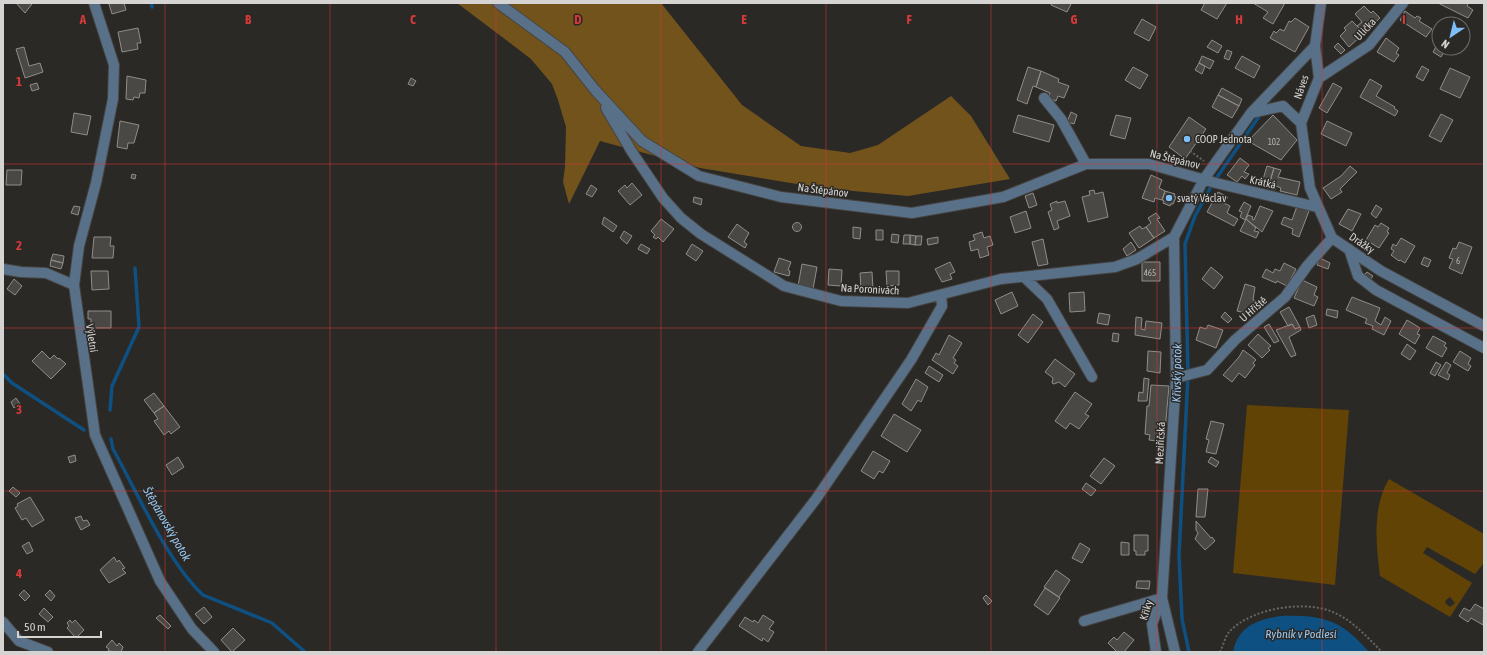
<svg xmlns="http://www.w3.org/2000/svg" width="1487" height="655" font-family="'Asap Condensed',sans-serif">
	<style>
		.green { fill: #624306; fill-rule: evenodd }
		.forest { fill: #72531c }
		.water { fill: #0e5081 }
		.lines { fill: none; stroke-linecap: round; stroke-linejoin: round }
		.stream { stroke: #0e5081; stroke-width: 3.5 }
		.building { fill: #4a4844; stroke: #908d89 }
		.minor-casing { stroke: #464442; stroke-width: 12 }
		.path { stroke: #686663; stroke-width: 2; stroke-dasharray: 2 2; stroke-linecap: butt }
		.minor { stroke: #597188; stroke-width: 10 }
		.grid { fill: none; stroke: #d63939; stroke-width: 1; stroke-opacity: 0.55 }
		.poi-dot { fill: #7dbef9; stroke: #2b2926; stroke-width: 1.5 }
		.labels { text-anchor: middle; stroke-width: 3; stroke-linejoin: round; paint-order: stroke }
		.number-label { font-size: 9px; fill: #b3b1ae }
		.street-label { font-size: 11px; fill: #d6d4d2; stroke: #2b2926 }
		.poi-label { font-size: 11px; fill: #d6d4d2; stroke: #2b2926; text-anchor: start }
		.water-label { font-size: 12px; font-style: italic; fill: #99c8f3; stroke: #2b2926 }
		.grid-label { font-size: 13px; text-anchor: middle; font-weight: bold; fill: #d63939; stroke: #2b2926; stroke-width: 3; stroke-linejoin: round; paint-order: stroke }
	</style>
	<rect width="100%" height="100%" fill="#2b2926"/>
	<!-- green -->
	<path class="green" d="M1247,405L1349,410L1335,585L1233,573Z
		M1389,479L1484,534V563L1475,574L1427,547L1423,553L1472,583L1450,617L1380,576C1376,544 1372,507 1389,479ZM1450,597L1455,603L1450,607L1445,603L1446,600Z"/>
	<!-- forest -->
	<path class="forest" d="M457,3H661L742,105L801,146L850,153L878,145L951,96L971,116L1010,179L908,196L821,188L700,168L600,141L569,204L563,182L565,167L566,127L558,100L552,84L531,59Z"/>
	<!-- water -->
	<path class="water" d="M1280,616C1323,615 1340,619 1369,652H1233C1238,626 1257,620 1280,616Z"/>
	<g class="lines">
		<!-- stream -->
		<path class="stream" d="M151,3L152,7
			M3,374L12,383L84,430
			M110,410L112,386L139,327L135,268
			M111,439L113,449C138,494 167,561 203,595L272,623L305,652
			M1189,652L1182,619L1179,555L1188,375L1185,244L1195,216L1213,183L1260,115"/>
	</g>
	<!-- building -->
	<path class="building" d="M16,3H31L32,4L25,13Z
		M107,3H124L126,10L112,14L109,4Z
		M1052,3H1070L1071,4L1067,12L1051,5Z
		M1205,3H1227L1217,19L1201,10Z
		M1253,3H1285L1273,24L1263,18L1268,12Z
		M1438,3H1467L1468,4L1467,6L1473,10L1468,18Z
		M1364,6L1371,13L1373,11L1380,18L1364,33L1357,26L1362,22L1355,14Z
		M1405,11L1415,18L1417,16L1421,18L1419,21L1432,29L1426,37L1400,20Z
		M1295,18L1309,27L1295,52L1270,38L1274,31L1276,33L1280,29L1284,31L1289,21L1291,22Z
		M1142,19L1156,27L1149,41L1134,33Z
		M1352,21L1364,33L1349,47L1340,36L1346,30L1344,28Z
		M138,28L141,43H137L138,49L122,52L118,32Z
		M1386,38L1399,48L1396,53L1399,55L1394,62L1377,52Z
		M1212,40L1222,46L1218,53L1207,47Z
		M1338,43L1345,50L1341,54L1334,47Z
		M1437,45L1439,48L1445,50L1441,57L1433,52Z
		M24,47L29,66L40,63L43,72L25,78L16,49Z
		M1227,50L1232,52L1229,60L1224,58Z
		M1202,56L1214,61L1210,69L1199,63Z
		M1242,56L1260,66L1254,78L1235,68Z
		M1199,63L1205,66L1202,74L1195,70Z
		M1422,66L1429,70L1423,81L1416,77Z
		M1028,67L1041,71L1036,87L1033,86L1027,104L1017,100Z
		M1133,67L1148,75L1140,89L1125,80Z
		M1450,68L1470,77L1460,98L1440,89Z
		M1041,71L1059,79L1058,82L1069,86L1064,98L1058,96L1056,101L1048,98L1050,93L1036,87Z
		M127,76L146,80L145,93H140L139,98L134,97L133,100L126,99Z
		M411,78L416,81L413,86L408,84Z
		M1370,79L1382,86L1376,96L1395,107L1394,108L1398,111L1395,116L1360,97Z
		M37,83L39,89L32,91L30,85Z
		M1333,83L1342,88L1327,113L1319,108Z
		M1222,88L1242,99L1239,106L1218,95Z
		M1218,95L1239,106L1232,118L1212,107Z
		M1071,112L1077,115L1074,124L1067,122Z
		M74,113L91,116L87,135L71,132Z
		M1441,114L1453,120L1441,142L1429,136Z
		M1018,115L1054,125L1049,142L1013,132Z
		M1116,115L1131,118L1125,139L1110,135Z
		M1273,115L1297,140L1281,160L1248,141Z
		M1189,117L1206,129L1185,159L1169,147Z
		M120,121L139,125L134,143H128L127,149L117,147Z
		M1327,121L1352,133L1346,146L1321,134Z
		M1240,158L1249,165L1244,172L1249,174L1245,179L1242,176L1237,182L1227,175Z
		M1267,166L1274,168L1268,188L1261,186Z
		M1350,166L1357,172L1340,189L1342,192L1331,199L1323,188L1341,176Z
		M1274,168L1281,170L1278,177L1300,182L1297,195L1280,191L1281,188L1276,186L1275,190L1268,188Z
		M7,170H22L21,185H6Z
		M132,174L136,175L135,179L131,178Z
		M1151,175L1162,180L1159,188L1165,191L1162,200L1155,198L1154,202L1142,198Z
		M632,183L642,195L630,205L618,191L625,185L627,188Z
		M591,185L597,189L592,197L586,194Z
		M1094,190L1095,194L1103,192L1108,217L1088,222L1082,197L1090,195L1089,191Z
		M1165,191L1175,194L1174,196L1176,197L1173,204H1171L1170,206L1163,203L1164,201L1162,200Z
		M1218,192L1228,197L1224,203L1230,206L1227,213L1238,219L1234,226L1207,212Z
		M1033,193L1037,205L1029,208L1025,196Z
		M694,197L702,199L701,205L693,202Z
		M1057,201V203L1065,201L1070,216L1057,221L1059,228L1054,230L1048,212L1052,210L1050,204Z
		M1244,202L1251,206L1245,220L1240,217L1242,212L1239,211Z
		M1376,205L1382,209L1376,218L1371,214Z
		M74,206L80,207L78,215L71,213Z
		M1260,206L1273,211L1262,232L1246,219L1248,215L1253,217L1252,219L1254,220Z
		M1297,206L1309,211L1299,237L1292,234L1293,229L1281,224L1284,217L1292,220Z
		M1348,209L1361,214L1352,231L1339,224Z
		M1026,211L1031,228L1015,233L1010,217Z
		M1156,213L1160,218L1157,219L1165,231L1154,238L1146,227L1151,223L1148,218Z
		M604,217L617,226L613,232L602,224Z
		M661,219L674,229L663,242L658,237L656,239L653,237L655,235L651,231Z
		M1246,219L1256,228L1254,231L1259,232L1256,238L1240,231Z
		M792.5 227a4.5 4.5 0 1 1 9 0a4.5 4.5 0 1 1-9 0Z
		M1381,223L1389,228L1387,232L1389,233L1379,248L1366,240L1375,225L1378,227Z
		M737,224L749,233L744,242L747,244L745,248L728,237Z
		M1140,226L1142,229L1146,227L1154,238L1139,248L1129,233Z
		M853,227L861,228L860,239L853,238Z
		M876,230H883V240H876Z
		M624,231L632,236L627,244L620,238Z
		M982,232L984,238L990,236L993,245L987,247L989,255L980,258L978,249L971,251L969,242L975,240L973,235Z
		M892,234L899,235L898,243L891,242Z
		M904,235H910V244H903Z
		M910,235L916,236L915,245L910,244Z
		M916,236H922L921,245H915Z
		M94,237H111L110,246H114L113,258H92Z
		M938,237V243L928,245L927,239Z
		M1401,238L1415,246L1405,263L1400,260L1399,261L1391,255L1394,251L1391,249L1393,244L1396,246Z
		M1043,239L1048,264L1038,266L1032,242Z
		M1131,242L1136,250L1127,256L1123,249Z
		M1459,242L1472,247L1462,274L1449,268L1453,259L1449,258L1453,248L1456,249Z
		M641,244L650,249L647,254L638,249Z
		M692,244L703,251L696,261L686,254Z
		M53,254L64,256L63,263L51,260Z
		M1424,257L1431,260L1428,267L1421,264Z
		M779,258L791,262L788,270L790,271L789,276L774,272Z
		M1320,258L1330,263L1328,269L1317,265Z
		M51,260L63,263L61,269L50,266Z
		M950,262L955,272L950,274L952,279L942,282L935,269Z
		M1142,262H1160V281H1142Z
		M1284,263L1296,269L1287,286L1277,281L1276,283L1262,277L1266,269L1273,273L1275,269L1280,271Z
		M802,264L817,267L813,289L798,286Z
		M1211,267L1223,277L1214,289L1202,279Z
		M829,269L842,270L841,286L828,285Z
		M91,271H108L109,289L92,290Z
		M886,271H899V285L887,286Z
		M872,272L873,289L861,290L860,273Z
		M1367,272L1373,276L1369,281L1363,276Z
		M14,279L22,286L15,295L7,289Z
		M1302,280L1317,287L1314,295L1318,297L1314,306L1294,298Z
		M1245,284L1255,287L1253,300L1257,301L1255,310L1251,309L1250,314L1237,311Z
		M1012,292L1018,306L1001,314L995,300Z
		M1084,292L1085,311L1070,312L1069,293Z
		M1352,297L1380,308L1375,321L1381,325L1385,317L1391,321L1384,335L1372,329L1373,326L1365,323L1367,319L1346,310Z
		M1289,307L1300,327L1295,329L1292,324L1288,326L1280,312Z
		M1327,309L1338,311L1337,318L1326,315Z
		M88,311H111V328H91V319H88Z
		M1225,312L1232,319L1228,323L1221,317Z
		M1099,313L1110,315L1108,325L1097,323Z
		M1033,314L1043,322L1028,343L1018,335Z
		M1314,315L1317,325L1309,328L1306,318Z
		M1136,317L1142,318L1141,329L1145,330L1146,321L1162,323L1160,339L1135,335Z
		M1407,320L1420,328L1417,334L1420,335L1415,344L1399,334Z
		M1269,324L1279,341L1274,343L1264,327Z
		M1292,324L1295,329L1300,327L1301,330L1289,337L1296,355L1291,357L1276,330Z
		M1208,325L1223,330L1216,348L1196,340L1200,327L1206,329Z
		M1113,333L1119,334L1118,342L1112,341Z
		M1258,334L1271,346L1268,348L1270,350L1262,358L1248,345Z
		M949,335L962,343L953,358L956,360L954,363L958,366L953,374L932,360L936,353L939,355Z
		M1433,336L1446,343L1444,346L1447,348L1442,357L1426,348Z
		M1407,344L1416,351L1410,360L1401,354Z
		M1243,350L1254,358L1256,360L1253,363L1255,365L1245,378L1239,373L1232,382L1223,375L1239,357Z
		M42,351L50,359L54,355L58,359L59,358L66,364L51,379L32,361Z
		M1148,351L1161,352L1160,373L1147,371Z
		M1460,351L1471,358L1468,364L1471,366L1468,371L1453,362Z
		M1055,359L1075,374L1065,387L1059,382L1054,384L1052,383L1053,378L1045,372Z
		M1436,362L1441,365L1435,376L1430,373Z
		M1446,362L1451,365L1447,373L1450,375L1448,380L1438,375Z
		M929,366L943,375L939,382L925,373Z
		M1144,378L1149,379L1147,401H1138L1139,392L1143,393Z
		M916,379L928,387L921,402L918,400L911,411L902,404Z
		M1151,385L1169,386L1164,442L1149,440L1150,435L1145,434L1147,406H1149Z
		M1075,392L1092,404L1085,414L1089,416L1079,429L1070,423L1066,429L1055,421Z
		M154,393L164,406L154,413L144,400Z
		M16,398L20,404L14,408L11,402Z
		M164,406L180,427L171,434L169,431L164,435L154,421L158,419L154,413Z
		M894,414L921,430L907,452L881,436Z
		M1211,421L1224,424L1216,454L1206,452L1209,440L1206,439Z
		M873,451L890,461L883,473L879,471L874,479L861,471Z
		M75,455L76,461L70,463L68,457Z
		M178,457L184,467L172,475L166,465Z
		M1211,457L1219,462L1216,467L1208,462Z
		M1104,458L1115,466L1101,484L1090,476Z
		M1086,483L1096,490L1091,496L1082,489Z
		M13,487L20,493L16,497L9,491Z
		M1198,489H1208L1205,517H1196Z
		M30,497L44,520L32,527L26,518L22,520L15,508L18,506L17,504Z
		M81,516L83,521L87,520L90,525L81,530L75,518Z
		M1196,521L1211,538L1212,537L1215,541L1205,550L1195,539L1198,533L1196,530Z
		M1134,535H1148V551H1145V555H1136V551H1134Z
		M29,542L33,551L27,554L22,546Z
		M1121,542L1129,543V555H1121Z
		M1080,543L1090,549L1082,563L1072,558Z
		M114,557L117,562L119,560L125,568L122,569L126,573L109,583L100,570Z
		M1056,570L1070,580L1059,597L1044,587Z
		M1137,581H1150L1149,589L1136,588Z
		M1045,588L1060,598L1048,615L1034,605Z
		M24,590L30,596L25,601L19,595Z
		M50,590L55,596L51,601L45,595Z
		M986,595L992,601L988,605L983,598Z
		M1475,604L1484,609L1483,625L1471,618L1468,622L1459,616L1464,608L1470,611Z
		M204,607L212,617L204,624L195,614Z
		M44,608L53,617L48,622L39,614Z
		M160,615L171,626L168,629L156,618Z
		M763,615L774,622L769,629L774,632L768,642L763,638L762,641L739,626L745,617L753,622L754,620L758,623Z
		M70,620L72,623L75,620L84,630L76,638L67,628L69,626L67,623Z
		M233,628L245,640L232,652L221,640Z
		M1124,632L1134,640L1124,652H1117L1108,643L1114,637L1117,640Z
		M112,640L117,646L119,643L123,647L121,652L108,651L109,649L106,647Z"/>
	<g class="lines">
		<!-- minor casing -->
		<g class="minor-casing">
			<path id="minor" d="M94,3L114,65L113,99L96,183L79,246L74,285L95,435L160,581L192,629L214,652
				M498,3L565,52L595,90L642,141L699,176L781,197L912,213L1003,197L1086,164H1149L1216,183L1317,207
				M1319,78L1369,45L1403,3
				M1044,98L1061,119L1086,164
				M606,108L632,152L663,198L681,218L701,234L784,286L841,301L908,303L1001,279L1115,267L1137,259L1174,237
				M1251,113L1283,106L1301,123
				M1301,123L1310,188L1332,238L1381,271L1484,326
				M1301,123L1319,78L1315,46L1321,3
				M1349,249L1358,276L1376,290L1484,348
				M3,269L21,272L46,273L74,285
				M1024,277L1047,299L1092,377
				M1176,378L1207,370L1235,340L1285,297L1307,266L1332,238
				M1084,621L1162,598
				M3,622L19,641L48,652
				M698,652L816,499L911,360L942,306L941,295
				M1156,652L1152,624L1162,598
				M1175,652L1162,598L1176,378L1174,237L1204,179L1251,113L1315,46"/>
		</g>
		<!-- path -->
		<path class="path" d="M1190,151L1204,161
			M1220,652C1223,646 1225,637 1229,632C1251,608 1306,599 1335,613C1353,621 1368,638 1382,652"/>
		<!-- minor -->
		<use href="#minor" class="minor"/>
	</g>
	<!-- grid -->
	<path class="grid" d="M165,3V652M330,3V652M496,3V652M661,3V652M826,3V652M991,3V652M1157,3V652M1322,3V652M3,164H1484M3,328H1484M3,491H1484"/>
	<!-- markers -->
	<g class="poi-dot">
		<circle cx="1187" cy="139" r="4"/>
		<circle cx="1169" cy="198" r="4"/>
	</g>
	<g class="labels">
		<!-- number labels -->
		<g class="number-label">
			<text x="1274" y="145">102</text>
			<text x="1458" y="264">6</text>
			<text x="1150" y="276">465</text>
		</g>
		<!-- street labels -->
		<g class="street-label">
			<text transform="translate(1365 29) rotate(-47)" y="4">Ulička</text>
			<text transform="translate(1301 87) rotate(-71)" y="4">Náves</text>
			<text transform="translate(1175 159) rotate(14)" y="4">Na Štěpánov</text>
			<text transform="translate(1263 182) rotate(13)" y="4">Krátká</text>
			<text transform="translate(823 190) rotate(7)" y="4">Na Štěpánov</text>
			<text transform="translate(1362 243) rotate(34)" y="4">Drážky</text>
			<text transform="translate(870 289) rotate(3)" y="4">Na Poronivách</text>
			<text transform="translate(1253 309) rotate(-41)" y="4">U Hřiště</text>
			<text transform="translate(92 338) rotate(81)" y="4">Výletní</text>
			<text transform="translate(1160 443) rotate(-87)" y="4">Meziříčská</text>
			<text transform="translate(1146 610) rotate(-73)" y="4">Křiky</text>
		</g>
		<!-- poi labels -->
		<g class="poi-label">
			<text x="1195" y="143">COOP Jednota</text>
			<text x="1177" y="202">svatý Václav</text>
		</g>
		<!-- water labels -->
		<g class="water-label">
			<text transform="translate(1177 373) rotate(-89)" y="4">Křivský potok</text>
			<text transform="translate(167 524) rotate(60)" y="4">Štěpánovský potok</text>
			<text x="1301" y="638">Rybník v Podlesí</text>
		</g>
	</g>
	<g class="grid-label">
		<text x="83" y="24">A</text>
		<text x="248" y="24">B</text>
		<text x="413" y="24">C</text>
		<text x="578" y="24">D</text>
		<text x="744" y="24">E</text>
		<text x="909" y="24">F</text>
		<text x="1074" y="24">G</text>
		<text x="1239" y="24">H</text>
		<text x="1404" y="24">I</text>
		<text x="19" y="86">1</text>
		<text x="19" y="250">2</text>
		<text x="19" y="414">3</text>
		<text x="19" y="578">4</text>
	</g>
	<!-- border -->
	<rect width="1487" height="655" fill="none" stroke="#d6d4d2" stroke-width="8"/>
	<!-- north arrow -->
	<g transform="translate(1451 36) rotate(215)"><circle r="19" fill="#2b2926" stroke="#6f6d6b"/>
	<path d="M0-3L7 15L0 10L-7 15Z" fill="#7dbef9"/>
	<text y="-6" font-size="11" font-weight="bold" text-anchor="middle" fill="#d6d4d2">N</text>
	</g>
	<!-- scale -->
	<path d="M18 631v6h83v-6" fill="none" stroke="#d6d4d2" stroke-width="2"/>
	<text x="24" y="631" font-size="12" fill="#d6d4d2" stroke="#2b2926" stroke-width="3" paint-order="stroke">50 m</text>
</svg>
